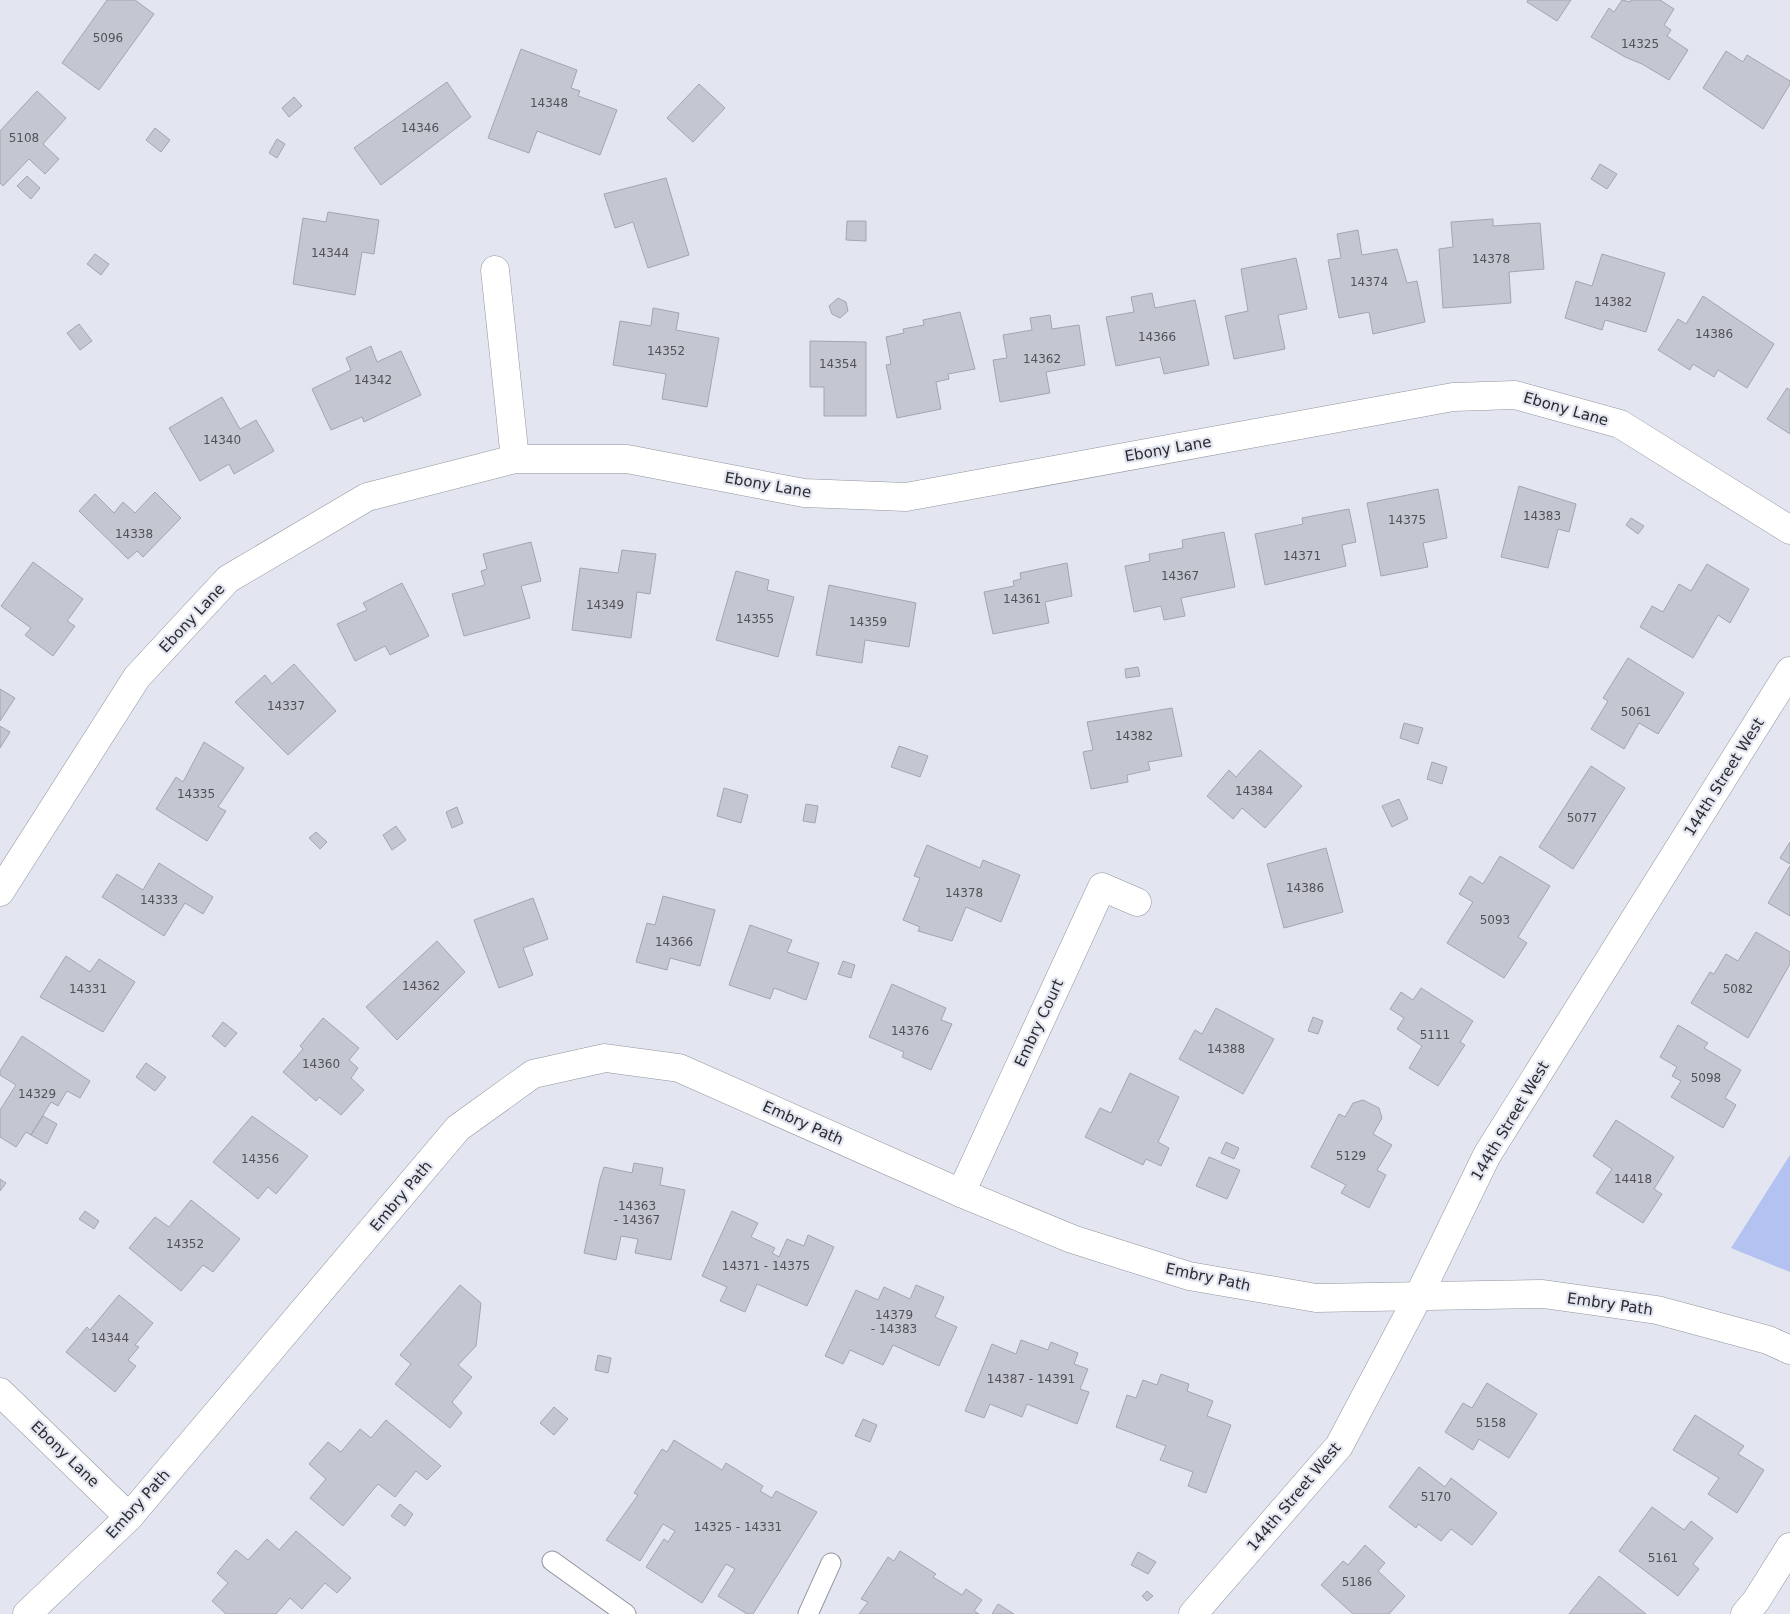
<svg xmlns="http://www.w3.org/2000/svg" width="1790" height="1614" font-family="'DejaVu Sans',sans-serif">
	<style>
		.green { fill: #b3c2f1 }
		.building { fill: #c4c7d1; stroke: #a3a6b0 }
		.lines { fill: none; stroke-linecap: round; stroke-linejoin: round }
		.service-casing { stroke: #91949d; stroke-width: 21 }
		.minor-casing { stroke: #91949d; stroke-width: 29 }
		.tertiary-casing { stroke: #91949d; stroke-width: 29 }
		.service { stroke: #fff; stroke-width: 19 }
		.minor { stroke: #fff; stroke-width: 28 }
		.tertiary { stroke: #fff; stroke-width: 28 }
		.labels { text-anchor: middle; stroke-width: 4.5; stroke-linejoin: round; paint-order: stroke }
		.number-label { font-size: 12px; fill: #505258 }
		.street-label { font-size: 15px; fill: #2a2b2f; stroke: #e3e6f0 }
	</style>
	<rect width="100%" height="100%" fill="#e3e6f0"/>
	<!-- green -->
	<path class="green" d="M1790,1155V1272L1731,1248Z"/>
	<!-- building -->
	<path class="building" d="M107,0H135L154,14L99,90L62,63Z
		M1528,0H1571L1557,21L1527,2Z
		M1622,0L1630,2L1631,0H1660L1674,9L1664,25L1671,30L1667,36L1688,50L1669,80L1642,64L1625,57L1591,37L1609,8L1614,12Z
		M521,49L577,70L571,88L580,91L578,96L617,110L600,155L537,131L529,153L488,138Z
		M1726,51L1743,62L1747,55L1790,81V84L1763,129L1703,88Z
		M447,82L471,117L381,185L354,148Z
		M699,84L725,108L693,142L667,118Z
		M37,91L66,118L43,144L59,159L45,174L29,159L3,186L0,183V131Z
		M294,97L302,106L289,117L282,108Z
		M155,128L170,140L161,152L146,140Z
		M277,139L285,144L277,158L269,153Z
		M1600,164L1617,174L1607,189L1591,179Z
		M27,176L40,188L31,199L17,186Z
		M666,178L689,255L648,268L633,222L615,228L604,194Z
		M328,212L379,220L374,254L362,252L355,295L293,284L303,218L326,222Z
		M1493,219V226L1540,223L1544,269L1509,272L1511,303L1443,308L1439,249L1453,247L1451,222Z
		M847,221H866V241L846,240Z
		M1358,230L1362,255L1397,249L1407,283L1417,281L1425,322L1373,334L1369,312L1339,318L1328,260L1341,258L1337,234Z
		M95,254L109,264L101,275L87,264Z
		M1602,254L1665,273L1646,332L1605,320L1602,330L1565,318L1576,281L1592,286Z
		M1296,258L1307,309L1278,315L1285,349L1234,359L1225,316L1248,311L1241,269Z
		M1152,293L1155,308L1195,300L1209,365L1164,374L1160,357L1116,366L1106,317L1134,312L1131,297Z
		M1703,296L1774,344L1747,388L1718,370L1714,377L1693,364L1690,370L1658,350L1678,319L1686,324Z
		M838,298L846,302L848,311L840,318L832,314L829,306Z
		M653,308L679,313L676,330L719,338L707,407L662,399L666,374L613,365L620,321L651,326Z
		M960,312L975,369L948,374L949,379L936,382L941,409L897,418L886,365L891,364L886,337L904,333L903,329L924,325L923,320Z
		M1050,315L1052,329L1079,325L1085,365L1046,372L1050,393L1000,402L993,360L1007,358L1003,335L1032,330L1030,318Z
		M79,324L92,341L80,350L67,333Z
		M810,341L866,342V416H824V387H810Z
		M371,346L377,362L401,351L421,395L364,422L362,417L331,430L312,389L351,370L346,358Z
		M1787,388L1790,390V434L1767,419Z
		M222,397L240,429L256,420L274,451L234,474L229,464L200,481L169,428Z
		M1519,486L1576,504L1569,532L1558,529L1548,568L1501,557Z
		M1438,489L1447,538L1423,543L1428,567L1381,576L1367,503Z
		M155,492L181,518L143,557L137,551L128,559L79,511L95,494L114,513L123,502L135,513Z
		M1349,509L1356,542L1342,545L1346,566L1265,585L1255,534L1303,524L1302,518Z
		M1631,518L1644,526L1638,534L1626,525Z
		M1224,532L1235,587L1181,598L1185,616L1164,620L1161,606L1134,612L1125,566L1150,561L1149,554L1183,548L1182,540Z
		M531,542L541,581L521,586L530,618L464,636L452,594L485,585L481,571L487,569L483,554Z
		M622,550L656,554L650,594L637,592L631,638L572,630L580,568L618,573Z
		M33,562L83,599L67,621L75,626L53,656L25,635L31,628L1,606Z
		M1067,563L1072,596L1045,602L1049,623L993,634L984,592L1014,586L1013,581L1021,579L1020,573Z
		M1707,564L1749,589L1730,623L1718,615L1693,658L1640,627L1652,606L1663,612L1679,584L1691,591Z
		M736,571L769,580L767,590L794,597L778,657L716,640Z
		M402,583L429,636L390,655L385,646L355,661L337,624L367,610L363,603Z
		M829,585L916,603L909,647L865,640L862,663L816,655Z
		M1628,658L1684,693L1658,734L1639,723L1624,749L1591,729L1608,701L1603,698Z
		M294,664L336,711L288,755L235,702L265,675L272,684Z
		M1138,667L1140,676L1126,678L1125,669Z
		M0,689L15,698L0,721Z
		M1172,708L1182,756L1148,762L1150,770L1127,775L1128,782L1091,789L1083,752L1093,750L1087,722Z
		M1404,723L1423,728L1418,744L1400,738Z
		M0,726L10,732L0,748Z
		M204,742L244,768L218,807L226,811L207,841L156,809L176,777L183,782Z
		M899,746L928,756L920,777L891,767Z
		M1260,750L1302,786L1265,828L1242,808L1233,819L1207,796L1229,770L1236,777Z
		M1432,762L1447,767L1442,784L1427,779Z
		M1591,766L1625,788L1573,869L1539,847Z
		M724,788L748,795L741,823L717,816Z
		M1399,799L1408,819L1392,827L1382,806Z
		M806,804L818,806L815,823L803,821Z
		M457,807L463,823L452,828L446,812Z
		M396,826L406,840L392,850L383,835Z
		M316,832L327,842L320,849L309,838Z
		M1790,842V864L1780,858Z
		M927,845L980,868L983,860L1020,875L1001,922L966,907L952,941L918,931L920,927L903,920L920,878L914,876Z
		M1326,848L1343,912L1284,928L1267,864Z
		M1500,856L1550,886L1518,937L1527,943L1504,978L1447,943L1473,902L1459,894L1470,876L1483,884Z
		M159,863L213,897L203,914L185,903L164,936L102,897L117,874L143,890Z
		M1790,866V916L1768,903Z
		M663,896L715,910L700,966L670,958L667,970L636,962L647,923L655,925Z
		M533,898L548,939L523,948L533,975L499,988L474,920Z
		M750,925L792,940L787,952L819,963L806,1000L774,988L770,999L729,985Z
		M1756,932L1790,952V964L1748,1038L1691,1003L1710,972L1714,974L1726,954L1738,961Z
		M437,941L465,972L397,1040L366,1007Z
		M66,956L90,972L99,959L135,982L103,1032L40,997Z
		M843,961L855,965L851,978L838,974Z
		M892,984L946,1008L941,1020L952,1024L931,1070L902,1057L904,1052L869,1037Z
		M1421,988L1473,1021L1460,1042L1465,1045L1438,1086L1409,1068L1422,1046L1397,1029L1404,1018L1390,1009L1401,992L1413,1000Z
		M1216,1008L1274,1039L1243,1094L1179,1059L1195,1030L1202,1034Z
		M1313,1017L1323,1021L1318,1034L1308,1031Z
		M323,1018L359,1048L349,1060L358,1068L351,1078L364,1090L341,1115L319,1097L316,1101L283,1072L303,1049L300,1046Z
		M223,1022L237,1033L225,1047L212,1036Z
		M1678,1025L1708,1043L1704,1048L1741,1070L1725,1098L1736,1105L1723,1128L1671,1097L1681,1081L1672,1076L1677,1067L1660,1057Z
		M22,1036L90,1081L80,1098L67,1091L58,1106L51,1102L31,1135L26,1132L16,1147L0,1137V1110L16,1085L0,1075V1071Z
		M146,1063L166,1077L155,1091L136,1077Z
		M1130,1073L1179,1097L1158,1142L1169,1148L1161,1166L1146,1159L1143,1165L1085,1137L1100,1108L1111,1113Z
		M1363,1100L1379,1108L1382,1118L1373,1134L1392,1145L1377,1170L1386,1175L1369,1208L1341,1193L1346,1185L1311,1167L1339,1114L1345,1117L1353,1103Z
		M43,1116L57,1124L47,1144L31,1135Z
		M252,1116L308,1156L276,1194L268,1187L258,1199L213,1162Z
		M1616,1120L1674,1157L1654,1189L1662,1194L1643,1223L1596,1193L1612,1169L1593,1156Z
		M1226,1142L1239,1148L1234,1159L1221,1153Z
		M1209,1157L1240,1170L1227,1199L1196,1186Z
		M634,1163L663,1168L660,1185L685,1190L671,1260L635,1253L638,1239L621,1236L616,1260L584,1253L600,1179L604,1167L632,1173Z
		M0,1179L6,1183L0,1191Z
		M191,1200L240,1239L213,1272L203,1265L181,1291L129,1248L155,1217L169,1227Z
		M85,1211L99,1221L94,1229L79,1219Z
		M732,1211L758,1223L751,1237L775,1248L772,1253L779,1257L787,1239L804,1246L808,1235L834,1247L807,1306L757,1284L745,1312L720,1301L727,1287L702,1276Z
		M460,1285L481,1303L476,1346L458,1365L472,1377L452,1402L462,1413L450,1428L395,1384L411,1364L400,1355Z
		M916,1285L944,1297L935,1317L957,1327L939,1366L893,1345L883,1365L850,1350L843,1364L825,1356L856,1290L878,1300L884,1287L910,1299Z
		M119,1295L153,1323L135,1345L139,1347L128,1360L136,1366L115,1392L66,1352L87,1327L90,1330Z
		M1021,1340L1048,1350L1051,1342L1078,1353L1074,1364L1088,1369L1080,1389L1089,1392L1077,1424L1027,1404L1022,1417L990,1404L984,1418L965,1411L992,1344L1016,1354Z
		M598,1355L611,1358L608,1373L595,1370Z
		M1161,1374L1189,1384L1187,1391L1213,1401L1207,1416L1231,1425L1206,1493L1188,1486L1193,1472L1160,1460L1166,1446L1116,1427L1127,1395L1136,1398L1143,1380L1157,1385Z
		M1487,1383L1537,1414L1509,1458L1479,1439L1473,1450L1445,1432L1463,1403L1472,1408Z
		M554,1407L568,1419L554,1435L540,1423Z
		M1695,1415L1744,1446L1738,1454L1764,1470L1737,1513L1708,1494L1719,1478L1673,1450Z
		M863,1419L877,1425L870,1442L855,1436Z
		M386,1420L441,1466L427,1480L416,1471L395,1497L378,1484L343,1526L310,1498L326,1479L309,1464L328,1442L341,1452L360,1429L371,1438Z
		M674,1440L722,1470L726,1463L763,1486L760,1491L772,1498L776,1491L817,1512L753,1614H747L718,1596L735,1569L726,1564L702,1603L646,1567L664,1539L668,1542L675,1531L663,1524L640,1561L606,1540L638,1495L634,1493L662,1449L667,1452Z
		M1419,1467L1445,1487L1451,1478L1497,1513L1472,1545L1451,1529L1441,1541L1418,1524L1416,1528L1389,1507Z
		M400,1504L413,1514L405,1526L391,1516Z
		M1652,1507L1684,1530L1691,1521L1713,1538L1693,1564L1699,1569L1678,1596L1619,1551Z
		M296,1531L351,1578L337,1593L325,1583L302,1609L290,1598L276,1614H226L212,1601L228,1583L217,1573L236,1550L248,1560L267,1539L279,1550Z
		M1365,1545L1385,1563L1378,1571L1405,1596L1389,1614H1353L1321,1585L1343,1561L1348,1565Z
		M900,1551L936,1574L933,1577L962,1595L966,1589L982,1600L974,1611L979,1614H859L868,1602L861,1599L888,1557L894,1561Z
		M1138,1552L1156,1562L1148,1574L1131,1565Z
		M1599,1576L1646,1614H1569Z
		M1147,1591L1153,1596L1147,1601L1142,1596Z
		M998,1604L1014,1614H992Z"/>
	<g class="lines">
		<!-- service casing -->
		<g class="service-casing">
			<path id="service" d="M552,1561L626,1614
				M808,1614L831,1563"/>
		</g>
		<!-- minor casing -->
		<g class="minor-casing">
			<path id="minor" d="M495,270L515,459
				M0,892L137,677L228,579L367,497L515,459H627L804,493L906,497L1453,397L1515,395L1620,424L1790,530
				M961,1193L1102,887L1137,902
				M0,1392L129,1517
				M1193,1614L1339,1446L1419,1295L1487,1155L1790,671
				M1745,1614L1756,1601L1790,1547"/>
		</g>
		<!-- tertiary casing -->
		<g class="tertiary-casing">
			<path id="tertiary" d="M27,1614L129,1517L458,1128L533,1074L605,1058L679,1068L961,1193L1072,1239L1189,1276L1316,1298L1543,1294L1657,1310L1768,1340L1790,1350"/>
		</g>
		<!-- service -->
		<use href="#service" class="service"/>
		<!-- minor -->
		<use href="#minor" class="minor"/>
		<!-- tertiary -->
		<use href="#tertiary" class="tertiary"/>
	</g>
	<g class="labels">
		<!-- number labels -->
		<g class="number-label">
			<text x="108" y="42">5096</text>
			<text x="1640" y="48">14325</text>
			<text x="549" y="107">14348</text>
			<text x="420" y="132">14346</text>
			<text x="24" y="142">5108</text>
			<text x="330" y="257">14344</text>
			<text x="1491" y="263">14378</text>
			<text x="1369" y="286">14374</text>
			<text x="1613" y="306">14382</text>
			<text x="1714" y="338">14386</text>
			<text x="1157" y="341">14366</text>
			<text x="666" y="355">14352</text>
			<text x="1042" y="363">14362</text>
			<text x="838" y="368">14354</text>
			<text x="373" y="384">14342</text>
			<text x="222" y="444">14340</text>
			<text x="1542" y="520">14383</text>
			<text x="1407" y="524">14375</text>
			<text x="134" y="538">14338</text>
			<text x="1302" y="560">14371</text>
			<text x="1180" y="580">14367</text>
			<text x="1022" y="603">14361</text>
			<text x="605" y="609">14349</text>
			<text x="755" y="623">14355</text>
			<text x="868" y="626">14359</text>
			<text x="286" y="710">14337</text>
			<text x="1636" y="716">5061</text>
			<text x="1134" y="740">14382</text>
			<text x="1254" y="795">14384</text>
			<text x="196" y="798">14335</text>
			<text x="1582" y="822">5077</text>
			<text x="1305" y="892">14386</text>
			<text x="964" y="897">14378</text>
			<text x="159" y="904">14333</text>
			<text x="1495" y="924">5093</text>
			<text x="674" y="946">14366</text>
			<text x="421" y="990">14362</text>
			<text x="88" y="993">14331</text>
			<text x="1738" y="993">5082</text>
			<text x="910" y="1035">14376</text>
			<text x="1435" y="1039">5111</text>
			<text x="1226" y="1053">14388</text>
			<text x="321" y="1068">14360</text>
			<text x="1706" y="1082">5098</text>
			<text x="37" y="1098">14329</text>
			<text x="1351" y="1160">5129</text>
			<text x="260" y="1163">14356</text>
			<text x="1633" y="1183">14418</text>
			<text x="637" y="1210">14363<tspan x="637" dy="14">- 14367</tspan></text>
			<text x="185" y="1248">14352</text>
			<text x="766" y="1270">14371 - 14375</text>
			<text x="894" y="1319">14379<tspan x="894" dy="14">- 14383</tspan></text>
			<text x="110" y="1342">14344</text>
			<text x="1031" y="1383">14387 - 14391</text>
			<text x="1491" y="1427">5158</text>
			<text x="1436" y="1501">5170</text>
			<text x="738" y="1531">14325 - 14331</text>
			<text x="1663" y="1562">5161</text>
			<text x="1357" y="1586">5186</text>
		</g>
		<!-- street labels -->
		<g class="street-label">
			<text transform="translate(1566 409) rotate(16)" y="5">Ebony Lane</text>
			<text transform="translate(1168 449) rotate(-10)" y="5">Ebony Lane</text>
			<text transform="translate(768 485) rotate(10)" y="5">Ebony Lane</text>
			<text transform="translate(192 618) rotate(-47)" y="5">Ebony Lane</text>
			<text transform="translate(1724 777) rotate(-58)" y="5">144th Street West</text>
			<text transform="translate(1039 1023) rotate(-65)" y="5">Embry Court</text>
			<text transform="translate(1510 1121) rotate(-59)" y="5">144th Street West</text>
			<text transform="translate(803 1123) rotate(24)" y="5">Embry Path</text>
			<text transform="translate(401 1196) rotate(-50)" y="5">Embry Path</text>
			<text transform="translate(1208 1277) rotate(12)" y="5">Embry Path</text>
			<text transform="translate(1610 1304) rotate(8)" y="5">Embry Path</text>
			<text transform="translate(65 1454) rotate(44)" y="5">Ebony Lane</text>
			<text transform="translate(1294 1497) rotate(-50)" y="5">144th Street West</text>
			<text transform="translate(138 1504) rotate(-48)" y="5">Embry Path</text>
		</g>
	</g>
</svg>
